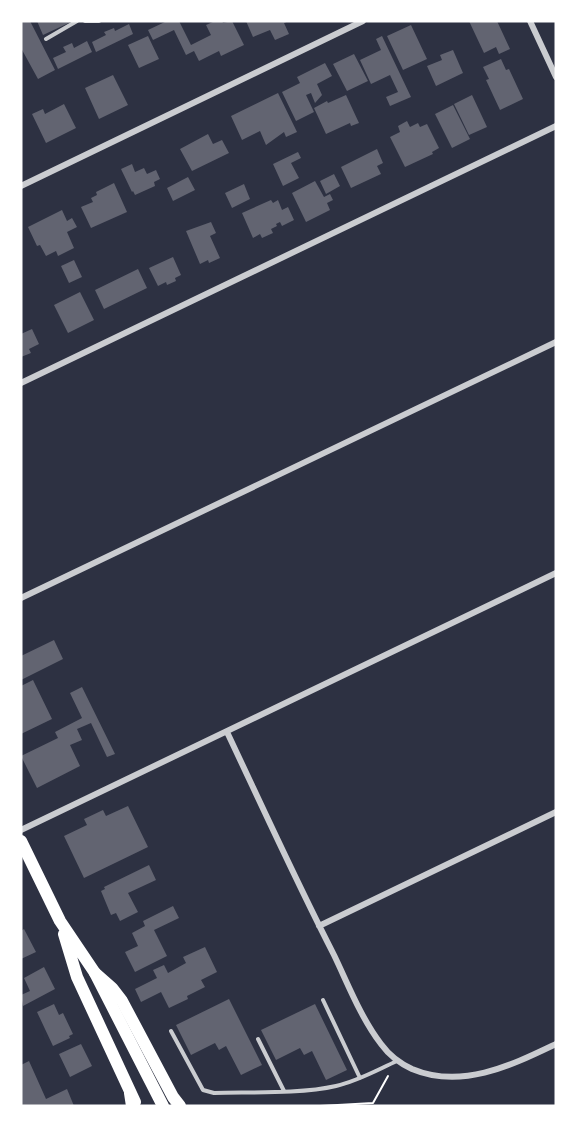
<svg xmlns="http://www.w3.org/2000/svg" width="577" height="1127" font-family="'Varela Round',sans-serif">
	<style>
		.building { fill: #626471 }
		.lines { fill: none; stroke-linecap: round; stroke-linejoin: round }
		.path { stroke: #fff; stroke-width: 2 }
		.service { stroke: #caccd0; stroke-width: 4 }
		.minor { stroke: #caccd0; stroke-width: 6 }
		.primary { stroke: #fff; stroke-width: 12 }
		.trunk { stroke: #fff; stroke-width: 12 }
	</style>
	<rect width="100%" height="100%" fill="#2d3142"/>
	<!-- building -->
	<path class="building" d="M21,21H30L55,70L38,79L21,48Z
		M37,21H73L43,35Z
		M167,21H179L191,45L211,35L206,25L215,21H222L223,23L232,21L244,45L221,56L219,51L199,61L194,51L186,55L174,30L153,40L148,30Z
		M246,21H289L284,23L289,34L275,40L270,30L253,37Z
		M469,21H497L510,49L499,54L496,47L484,53Z
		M129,24L133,34L96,52L92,42L106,35L104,32L114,28L115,31Z
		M411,25L427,59L403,70L387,36Z
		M148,36L159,59L139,68L128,45Z
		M382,36L411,97L390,106L386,97L398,92L390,75L371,84L360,60L381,50L376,39Z
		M87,41L92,52L58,69L53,58L66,52L63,47L72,43L74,48Z
		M453,50L463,73L436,86L427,66L442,60L440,55Z
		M354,54L368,81L347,91L333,64Z
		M501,59L506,70L509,69L523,99L500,110L486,80L489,79L483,67Z
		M325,63L332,76L317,84L322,95L315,103L311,93L306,95L314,112L296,121L282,92L300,83L297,77Z
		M113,75L128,105L99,119L85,88Z
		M278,93L297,132L286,137L284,132L266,145L260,131L242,140L231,116Z
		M346,95L359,123L351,126L350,123L326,134L314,108L327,101L328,103Z
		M472,95L487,127L469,135L454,104Z
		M64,104L76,128L46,143L32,114L43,109L45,114Z
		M453,105L470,139L452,148L435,114Z
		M407,121L410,127L418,123L420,127L427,124L439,148L432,152L433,154L405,167L390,137L400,132L398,126Z
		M208,134L213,144L222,140L229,153L192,171L180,149Z
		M377,149L383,163L377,166L381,174L351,188L341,167Z
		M298,152L301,158L291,163L299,178L283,186L273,164Z
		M132,164L135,172L144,168L147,174L156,170L160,179L154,182L155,186L135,195L133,191L132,192L121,169Z
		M334,174L340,186L326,194L320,181Z
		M188,177L195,190L173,201L167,188Z
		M315,181L324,197L330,194L333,200L327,203L330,210L306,222L292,193Z
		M114,183L127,212L91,228L81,207L93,202L91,198L97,195L96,192Z
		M244,184L250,199L232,208L225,193Z
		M271,200L273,203L278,200L282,210L288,207L294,220L282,226L280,222L276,224L277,226L271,229L273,233L262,238L260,234L253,238L242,213Z
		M62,210L67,221L72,218L77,227L67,232L74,248L58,256L56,251L46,256L40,245L37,246L28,227Z
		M211,222L216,233L210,236L220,258L209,263L208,260L200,264L186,231Z
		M173,257L181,275L175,278L176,281L167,285L166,282L158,286L149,268Z
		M74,260L82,277L69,283L61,266Z
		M138,269L147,288L104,309L95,290Z
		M80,292L94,320L68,333L54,305Z
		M32,329L39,344L29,349L31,353L21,357V334Z
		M54,640L63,659L21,680V656Z
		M33,680L52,719L21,734V686Z
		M82,687L115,754L107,757L91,723L77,729L82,740L70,745L80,766L37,788L21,756L58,738L55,732L82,718L70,693Z
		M128,806L148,847L84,878L64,836L87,825L84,819L103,810L106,816Z
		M149,865L156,880L128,893L138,912L120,921L116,913L111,915L101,891L105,889L104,887Z
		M173,906L179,918L154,930L167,956L135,972L125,952L138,946L132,933L145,926L143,921Z
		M24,929L36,952L21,959V931Z
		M205,947L217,972L201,980L205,987L187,996L188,999L169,1008L161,992L141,1002L135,989L157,978L153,970L164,965L168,973L186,963L183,957Z
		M44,967L55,989L23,1006L21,995L30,991L24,978Z
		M229,999L262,1065L241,1075L226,1046L219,1050L215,1043L191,1055L176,1025Z
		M54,1004L59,1015L63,1013L73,1034L69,1036L70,1038L53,1046L37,1012Z
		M315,1004L347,1070L326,1080L312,1051L304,1055L300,1048L276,1060L261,1030Z
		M81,1044L92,1066L70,1077L59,1054Z
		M29,1061L46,1099L67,1089L74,1106H21V1065Z"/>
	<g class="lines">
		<!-- path -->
		<path class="path" d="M320,1106L373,1103L388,1076"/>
		<!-- service -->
		<path class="service" d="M85,21H99
			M46,39L77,21
			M323,1000L360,1078
			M171,1031L203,1090L214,1093C251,1092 301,1094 336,1086C358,1081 377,1070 397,1061
			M258,1039L284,1091"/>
		<!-- minor -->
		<path class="minor" d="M530,21L556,77
			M21,186L363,21
			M21,383L556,126
			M21,598L556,342
			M227,732C262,806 296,881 334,955C348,984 361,1018 381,1044C389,1055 399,1063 412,1069C462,1090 512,1065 556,1044
			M21,830L556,573
			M319,926L556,812"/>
		<!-- primary -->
		<path class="primary" d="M21,841L60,921L95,973L163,1106
			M64,934L77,977L135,1102"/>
		<!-- trunk -->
		<path class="trunk" d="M95,973L112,988L122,1001L173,1097L180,1106
			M130,1093L132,1106"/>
	</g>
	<!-- border -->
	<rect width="577" height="1127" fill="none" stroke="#ffffff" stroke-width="45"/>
</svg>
